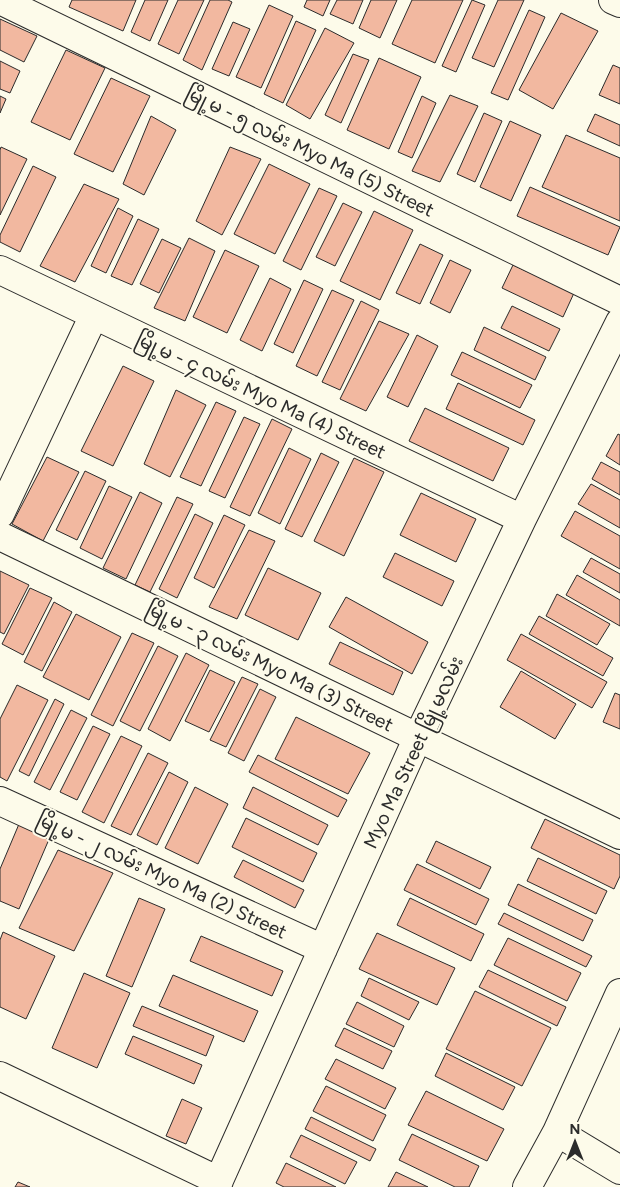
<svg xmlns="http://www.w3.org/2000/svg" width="620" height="1187" font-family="Figtree,'Noto Sans Myanmar',sans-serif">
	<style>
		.building { fill: #f2b8a0; stroke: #2b2b2b }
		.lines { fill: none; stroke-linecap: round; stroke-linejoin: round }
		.minor-casing { stroke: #2b2b2b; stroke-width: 30 }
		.minor { stroke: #fdfbea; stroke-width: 28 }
		.labels { text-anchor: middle; stroke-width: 4; stroke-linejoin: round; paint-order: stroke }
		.street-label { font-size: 19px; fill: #2b2b2b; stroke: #fdfbea }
	</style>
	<rect width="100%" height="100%" fill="#fdfbea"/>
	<!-- building -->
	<path class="building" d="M72,0H136L123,31L69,7Z
		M145,0H168L150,41L131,32Z
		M178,0H204L179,54L158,44Z
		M210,0H228L232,2L202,70L183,60Z
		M307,0H330L323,16L304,7Z
		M337,0H363L353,24L330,14Z
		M371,0H397L380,38L359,28Z
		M412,0H463L435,63L392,44Z
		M472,0L485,5L456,72L442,66Z
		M498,0H524L494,67L472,58Z
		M269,5L293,16L261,88L236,77Z
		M529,10L545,17L508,100L491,93Z
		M561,13L598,31L553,109L519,90Z
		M0,19L37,36L24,62L0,50Z
		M296,21L316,30L283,103L264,94Z
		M233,22L250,29L229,76L212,69Z
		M325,28L354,43L310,119L286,105Z
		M66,50L105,68L70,140L31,122Z
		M353,54L369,60L341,123L325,115Z
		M379,58L421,77L389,149L347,130Z
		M0,61L20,71L10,93L0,89Z
		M613,65L620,68V104L599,95Z
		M111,78L150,96L113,172L74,154Z
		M450,95L478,106L440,182L412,171Z
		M0,96L6,99L0,113Z
		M422,96L436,103L412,158L398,152Z
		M484,113L502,121L475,182L457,174Z
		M595,114L620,125V146L587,131Z
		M151,116L176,130L144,195L123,184Z
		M510,121L541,135L511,201L480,187Z
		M566,135L620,158V221L542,187Z
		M1,147L27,159L0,215V150Z
		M230,147L261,159L222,235L196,221Z
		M269,164L310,184L275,254L234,234Z
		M33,166L56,177L20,252L0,242V235Z
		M84,184L119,199L75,282L40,266Z
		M530,187L620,227L608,255L517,216Z
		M319,188L337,196L301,270L283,261Z
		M343,203L362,212L335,266L316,257Z
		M118,208L133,216L106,273L91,266Z
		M374,211L413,230L380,300L340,281Z
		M138,219L159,229L132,285L111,276Z
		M189,238L215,251L185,321L154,308Z
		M162,239L181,248L159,293L140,284Z
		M420,244L443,255L420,304L396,293Z
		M225,250L259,266L227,333L193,317Z
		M450,260L471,270L450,313L430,303Z
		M513,265L574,293L563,317L502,288Z
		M270,278L291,289L262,351L240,340Z
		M304,280L323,289L293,353L274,344Z
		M332,290L354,300L317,376L296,366Z
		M361,301L379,310L340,390L322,382Z
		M512,306L560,329L549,351L501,328Z
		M379,321L409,334L366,411L340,399Z
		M484,327L546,357L535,380L474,350Z
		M417,335L438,346L408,407L387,397Z
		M462,352L532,385L520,408L451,375Z
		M123,366L154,381L113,466L81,451Z
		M458,383L535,420L523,445L446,409Z
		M176,390L206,405L170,477L144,464Z
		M216,402L236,411L201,486L180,477Z
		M425,408L509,448L493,481L409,441Z
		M244,417L260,424L225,498L209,491Z
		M272,419L292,429L250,516L230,507Z
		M618,434L620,435V465L606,456Z
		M289,448L311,459L280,524L258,513Z
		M321,453L339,462L302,537L285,529Z
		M47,457L79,472L43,541L12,524Z
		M354,458L384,472L344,556L314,541Z
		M601,462L620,472V495L592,479Z
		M85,471L106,481L77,540L56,530Z
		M591,484L620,500V528L578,504Z
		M109,486L132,497L102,559L80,548Z
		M140,492L162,503L126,579L103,568Z
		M421,493L476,519L456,562L400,535Z
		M177,497L193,504L150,592L135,585Z
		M575,511L620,536V569L561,536Z
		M195,514L213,523L177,598L159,589Z
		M224,515L245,525L214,588L194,578Z
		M249,530L275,541L237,619L209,607Z
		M395,553L454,581L442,606L383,577Z
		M591,558L620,574V593L583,572Z
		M268,568L321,593L298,640L245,615Z
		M0,571L29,585L4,634L0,632Z
		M577,575L620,600V626L566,595Z
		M30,588L52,598L23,655L2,644Z
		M557,594L610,624L597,645L546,616Z
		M346,597L428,642L412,674L329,627Z
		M54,602L72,612L42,671L24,662Z
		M76,614L121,637L89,700L43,677Z
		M539,616L613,658L603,676L529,634Z
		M132,633L154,643L113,726L91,715Z
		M521,634L607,682L592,708L507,660Z
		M340,642L403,672L393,695L329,664Z
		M158,646L178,656L140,731L120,721Z
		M186,653L209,665L170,741L148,729Z
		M210,670L235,682L209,732L185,721Z
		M521,671L576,704L555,739L500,707Z
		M242,677L258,684L226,747L210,740Z
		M17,685L48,700L7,781L0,777V719Z
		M260,689L276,697L244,761L228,753Z
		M615,693L620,695V729L603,722Z
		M55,699L64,704L29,776L19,771Z
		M71,710L87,718L50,790L34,782Z
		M296,717L370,753L348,794L275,759Z
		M93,726L110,734L77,800L60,792Z
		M121,736L142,746L104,823L82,812Z
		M148,753L168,763L131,835L111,826Z
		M258,755L347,800L338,817L249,772Z
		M169,772L188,782L157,845L137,835Z
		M195,787L228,804L198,864L165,848Z
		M253,787L328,825L318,845L243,808Z
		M246,818L317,853L303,882L232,847Z
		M545,819L620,855V876L614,889L531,848Z
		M19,824L50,837L19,909L0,901V869Z
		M436,841L491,867L480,889L426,862Z
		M58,850L113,873L74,951L19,928Z
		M538,858L607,891L596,914L527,881Z
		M243,860L304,890L295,908L234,877Z
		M417,864L489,899L476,925L404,890Z
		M518,884L593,920L583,941L508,905Z
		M139,898L165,909L132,987L106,976Z
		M410,898L484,934L471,961L397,925Z
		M504,913L592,956L586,967L498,924Z
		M3,932L55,956L26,1019L0,1007V940Z
		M377,933L455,968L437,1005L359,969Z
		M201,936L283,971L272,996L190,961Z
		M508,938L581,973L567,1001L494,965Z
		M488,970L566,1007L557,1026L479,987Z
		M84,973L130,993L97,1068L52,1048Z
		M173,975L258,1011L244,1042L159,1006Z
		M369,978L419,1002L409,1020L361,996Z
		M475,991L551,1028L522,1086L446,1049Z
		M357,1002L404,1026L394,1047L346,1024Z
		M142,1006L214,1036L206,1056L133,1026Z
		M344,1028L392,1051L383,1069L335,1046Z
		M133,1036L202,1065L194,1084L125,1054Z
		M446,1053L515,1087L503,1110L435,1076Z
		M336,1059L396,1088L385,1109L325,1079Z
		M326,1086L386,1115L373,1141L313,1111Z
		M426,1091L504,1129L487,1161L408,1125Z
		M182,1099L202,1108L186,1144L166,1136Z
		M311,1117L376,1149L370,1161L305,1129Z
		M412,1134L479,1166L469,1187H455L399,1160Z
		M301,1135L357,1162L345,1184L290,1157Z
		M286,1163L336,1187H284L276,1183Z
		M396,1172L428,1187H388Z
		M18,1182L30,1187H15Z"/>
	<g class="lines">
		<!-- minor casing -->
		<g class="minor-casing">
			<path id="minor" d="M0,0L620,301
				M613,0L620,3
				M0,270L522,519
				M0,514L94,315
				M0,536L620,835
				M0,801L323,949
				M0,1076L219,1181
				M557,1132L620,1170
				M216,1187L418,737L522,519L620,322
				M527,1187L557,1132L620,993"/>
		</g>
		<!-- minor -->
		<use href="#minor" class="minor"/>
	</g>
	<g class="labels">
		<!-- street labels -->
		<g class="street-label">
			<text transform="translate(310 151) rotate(26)" y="7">မြို့မ - ၅ လမ်း Myo Ma (5) Street</text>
			<text transform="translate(261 395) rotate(25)" y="7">မြို့မ - ၄ လမ်း Myo Ma (4) Street</text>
			<text transform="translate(270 666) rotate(26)" y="7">မြို့မ - ၃ လမ်း Myo Ma (3) Street</text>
			<text transform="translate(413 752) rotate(-65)" y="7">Myo Ma Street မြို့မလမ်း</text>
			<text transform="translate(162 875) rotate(25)" y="7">မြို့မ - ၂ လမ်း Myo Ma (2) Street</text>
		</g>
	</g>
	<!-- north arrow -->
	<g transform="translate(575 1142)" stroke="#fdfbea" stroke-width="4" paint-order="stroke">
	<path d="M0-4L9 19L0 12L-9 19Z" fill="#2b2b2b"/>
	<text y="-8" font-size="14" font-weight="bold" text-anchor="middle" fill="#2b2b2b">N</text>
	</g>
</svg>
